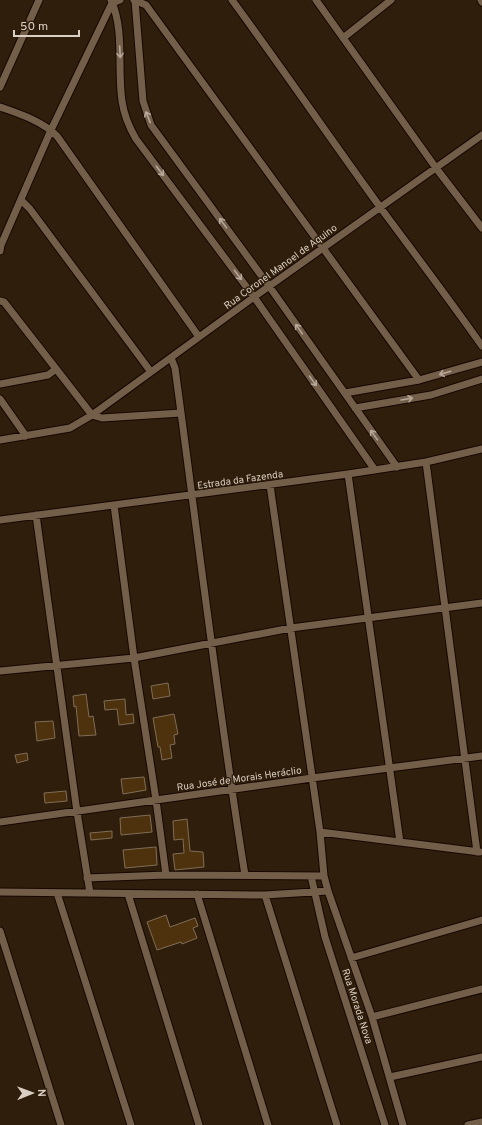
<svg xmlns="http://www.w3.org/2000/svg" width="482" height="1125" font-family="Overpass,sans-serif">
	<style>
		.building { fill: #4d320d; stroke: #806d57 }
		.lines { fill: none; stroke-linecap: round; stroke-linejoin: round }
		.minor-casing { stroke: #170700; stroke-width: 9 }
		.minor { stroke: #735e4a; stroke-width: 7 }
		.oneway { stroke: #b7a799 }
		.labels { text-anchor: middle; stroke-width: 3; stroke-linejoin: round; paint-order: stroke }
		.street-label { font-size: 10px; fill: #dbcfc4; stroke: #2f1e0b }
	</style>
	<rect width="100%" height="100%" fill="#2f1e0b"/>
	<!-- building -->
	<path class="building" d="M168,683L170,696L153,699L151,686Z
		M86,694L89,717L93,716L96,735L79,736L76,706L74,707L73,696Z
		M125,699L126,715L133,714L134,723L119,725L117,709L105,710L104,701Z
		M174,714L178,734L174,735L175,744L170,745L172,758L162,760L160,747H158L153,718Z
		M53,721L55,738L37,741L35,722Z
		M27,753L28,760L17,763L15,755Z
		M144,777L146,790L123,794L121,779Z
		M66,791L67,801L45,803L44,793Z
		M150,815L152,832L121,835L120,818Z
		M187,819L190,851L203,852L204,867L175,870L173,854L184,853L183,839L174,840L173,821Z
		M112,831V838L91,840L90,833Z
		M156,847L157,865L125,868L123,850Z
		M166,915L170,927L195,918L198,926L193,928L197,938L182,944L181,942L157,950L147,922Z"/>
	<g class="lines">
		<!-- minor casing -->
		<g class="minor-casing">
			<path id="minor" d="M111,0C125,31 117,68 122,101C124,115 129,127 136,139L254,297L375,470
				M134,0L146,5L419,380
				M135,0L143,101L151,125L269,286L397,467
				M232,0C282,68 330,138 380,207C414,253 449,299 482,346
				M316,0L436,168L482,228
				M481,0L482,2
				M343,38L391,0
				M0,87L39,0
				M0,107C20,114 42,121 57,136L199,337
				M21,200L30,209L151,372
				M0,251L1,245L51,130L112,3L120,0
				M0,301L4,302L92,415L102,418L181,413
				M171,358L175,368C198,537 218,707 245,875
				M0,384L48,375L56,369
				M345,393L419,380L482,362
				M0,399L26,436
				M355,408L431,395L482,379
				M0,440L70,428L92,415L254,297L482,135
				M426,462L477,852
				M348,474L400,842
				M270,485L320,832L324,876L328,891L372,1017L403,1125
				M114,505L134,658L156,800L166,875
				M36,515L77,812L90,893
				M0,520L348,474L426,462L482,449
				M0,671L134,658L291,628L482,603
				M0,822L312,778L482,756
				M320,832L480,852
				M311,876L325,937L385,1125
				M87,878L166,875L324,876
				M0,892L265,895L328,891
				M57,893L131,1125
				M128,894L199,1125
				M197,894L268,1125
				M265,895L337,1125
				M0,931L61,1125
				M351,958L482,920
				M372,1017L482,989
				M390,1077L482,1057
				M468,1125L482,1122"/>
		</g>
		<!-- minor -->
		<use href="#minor" class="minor"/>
	</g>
	<!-- one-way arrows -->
	<defs><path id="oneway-shaft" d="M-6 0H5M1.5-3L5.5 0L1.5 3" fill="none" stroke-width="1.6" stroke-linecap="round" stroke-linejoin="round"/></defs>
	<g class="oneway">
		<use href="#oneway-shaft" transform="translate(120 52) rotate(87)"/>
		<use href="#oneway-shaft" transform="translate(148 117) rotate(-112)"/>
		<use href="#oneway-shaft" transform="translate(160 171) rotate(53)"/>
		<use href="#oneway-shaft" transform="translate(223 223) rotate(-126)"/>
		<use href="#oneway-shaft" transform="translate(238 275) rotate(53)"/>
		<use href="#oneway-shaft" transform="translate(299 329) rotate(-125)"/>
		<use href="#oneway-shaft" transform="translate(445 373) rotate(164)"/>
		<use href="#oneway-shaft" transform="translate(313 381) rotate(55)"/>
		<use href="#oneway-shaft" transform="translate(407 399) rotate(-10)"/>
		<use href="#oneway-shaft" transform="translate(374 435) rotate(-125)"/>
	</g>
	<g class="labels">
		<!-- street labels -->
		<g class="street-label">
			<text transform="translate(280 266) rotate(-36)" y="4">Rua Coronel Manoel de Aquino</text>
			<text transform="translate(240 479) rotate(-8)" y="4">Estrada da Fazenda</text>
			<text transform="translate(239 778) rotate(-8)" y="4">Rua José de Morais Heráclio</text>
			<text transform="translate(358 1006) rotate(72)" y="4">Rua Morada Nova</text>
		</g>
	</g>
	<!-- north arrow -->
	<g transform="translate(32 1093) rotate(89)" stroke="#2f1e0b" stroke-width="3" paint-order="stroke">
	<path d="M0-3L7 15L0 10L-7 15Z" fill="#dbcfc4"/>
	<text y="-6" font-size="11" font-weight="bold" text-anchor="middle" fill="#dbcfc4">N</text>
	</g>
	<!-- scale -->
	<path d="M14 30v6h65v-6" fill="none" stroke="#dbcfc4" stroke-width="2"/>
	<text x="20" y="30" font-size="12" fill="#dbcfc4" stroke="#2f1e0b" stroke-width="3" paint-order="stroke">50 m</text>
</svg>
